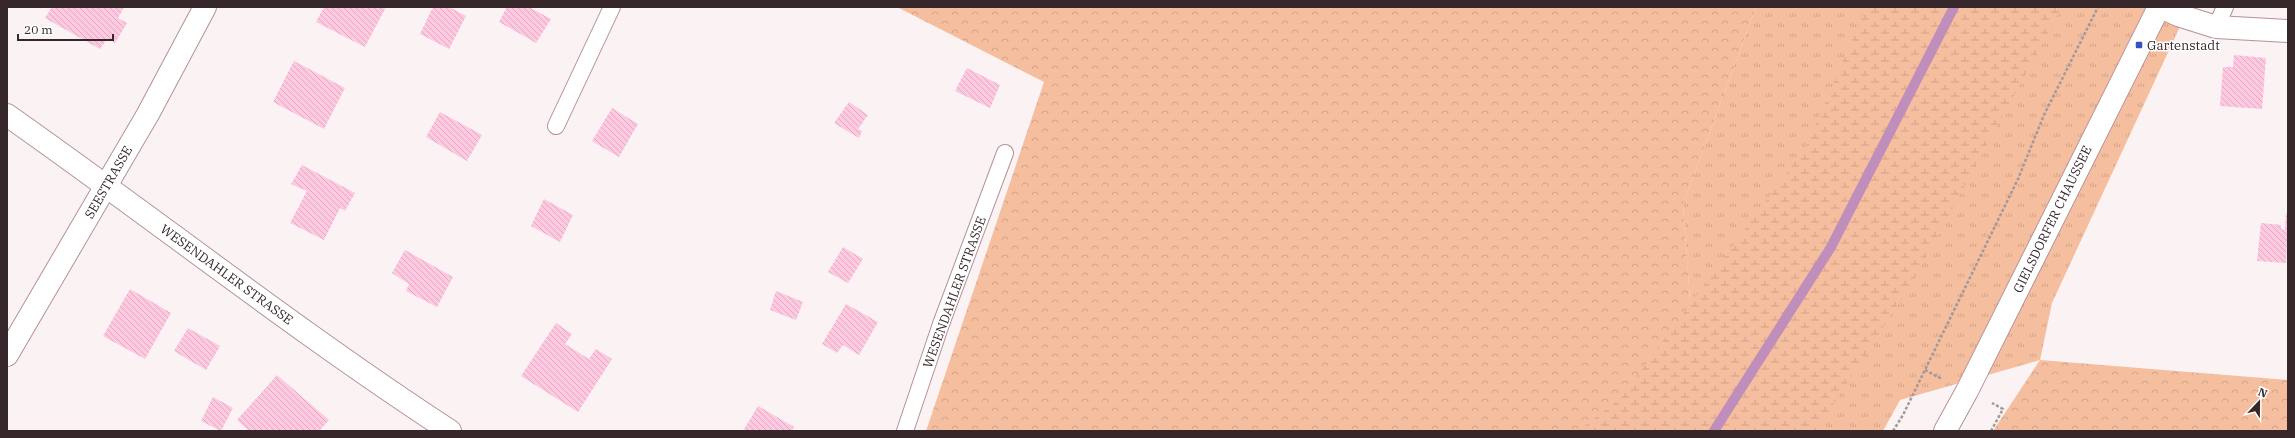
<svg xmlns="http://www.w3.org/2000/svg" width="2295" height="438" font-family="'IBM Plex Serif',serif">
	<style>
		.grass { fill: url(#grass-tufts) }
		.forest { fill: url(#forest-crowns) }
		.wetland { fill: url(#wetland-marsh) }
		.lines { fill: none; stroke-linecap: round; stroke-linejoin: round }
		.stream { stroke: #c08ebb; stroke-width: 10 }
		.building { fill: url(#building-back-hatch) }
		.lane-casing { stroke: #b59296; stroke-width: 18 }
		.street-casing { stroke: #b59296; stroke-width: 24 }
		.secondary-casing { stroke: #b59296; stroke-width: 24 }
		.path { stroke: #a3989a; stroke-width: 2.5; stroke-dasharray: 3 2; stroke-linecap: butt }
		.lane { stroke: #fff; stroke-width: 16 }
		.street { stroke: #fff; stroke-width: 22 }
		.secondary { stroke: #fff; stroke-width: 22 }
		.poi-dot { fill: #3453c4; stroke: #fff; stroke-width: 1.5 }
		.labels { text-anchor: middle; stroke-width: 3; stroke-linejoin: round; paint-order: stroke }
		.poi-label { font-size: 13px; fill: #36282a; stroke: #fff; text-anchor: start }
		.street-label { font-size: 13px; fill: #36282a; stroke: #fff }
	</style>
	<defs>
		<pattern id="grass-tufts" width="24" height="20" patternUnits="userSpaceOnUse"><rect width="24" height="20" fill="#f5be9e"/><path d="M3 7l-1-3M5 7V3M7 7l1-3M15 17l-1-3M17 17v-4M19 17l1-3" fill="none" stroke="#d3a388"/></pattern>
		<pattern id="forest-crowns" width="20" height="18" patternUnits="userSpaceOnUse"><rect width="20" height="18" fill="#f5be9e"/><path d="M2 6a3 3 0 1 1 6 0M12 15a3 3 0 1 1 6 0" fill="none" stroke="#d3a388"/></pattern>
		<pattern id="wetland-marsh" width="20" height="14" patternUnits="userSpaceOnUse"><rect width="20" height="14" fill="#f5be9e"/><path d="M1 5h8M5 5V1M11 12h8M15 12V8" fill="none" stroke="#d3a388"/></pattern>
		<pattern id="building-back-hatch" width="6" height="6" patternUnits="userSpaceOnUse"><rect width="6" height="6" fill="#fec8e0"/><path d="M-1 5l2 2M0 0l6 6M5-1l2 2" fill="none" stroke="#daacc0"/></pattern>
	</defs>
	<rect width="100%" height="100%" fill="#faf2f3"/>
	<!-- grass -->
	<path class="grass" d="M1756,7H2189L2052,303L2040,360L1900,400L1883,431H1759L1694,357L1683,204Z"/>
	<!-- forest -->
	<path class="forest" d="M897,7H1756L1683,204L1694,357L1759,431H926L1044,82Z
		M2040,360L2288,380V431H1993Z"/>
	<!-- wetland -->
	<path class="wetland" d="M1866,7H2062L1912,283L1816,431H1578L1621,398L1807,145Z"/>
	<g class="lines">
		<!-- stream -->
		<path class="stream" d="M1714,431L1831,247L1954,7"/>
	</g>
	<!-- building -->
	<path class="building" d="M52,7H124L118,18L127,23L115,43L107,39L100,49L45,18Z
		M324,7H386L365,47L316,22Z
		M433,7H449L466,16L449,49L420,34Z
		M507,7H529L551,19L536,43L499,22Z
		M2234,55L2266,58L2262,109L2220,106L2223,67H2233Z
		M294,61L345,88L324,129L273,102Z
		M967,68L1000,85L990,108L955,91Z
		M849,102L868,115L858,129L862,131L859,138L834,123Z
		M612,108L638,124L619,157L592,141Z
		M440,112L482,135L467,161L426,137Z
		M302,165L355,193L345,211L340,208L324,240L290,223L307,191L291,184Z
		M544,199L573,215L560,242L531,226Z
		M2286,213L2288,214L2286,263L2257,261L2261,223L2281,225V229L2285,230Z
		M843,247L863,259L848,283L828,272Z
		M405,250L453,277L437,307L406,291L409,284L392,273Z
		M130,289L171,313L145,359L103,336Z
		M776,291L803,302L796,320L770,310Z
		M846,304L878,322L859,355L843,345L837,353L822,344Z
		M556,323L572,334L565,344L589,359L596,349L612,359L578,412L521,376Z
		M188,328L220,346L206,370L174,351Z
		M277,375L329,420L319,431H249L237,420Z
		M213,397L233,408L221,431L201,421Z
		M758,406L794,427L792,431H743Z"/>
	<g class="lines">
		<!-- lane casing -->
		<g class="lane-casing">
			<path id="lane" d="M2216,27L2225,7
				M556,126L612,7
				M905,431L941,324L1005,153"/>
		</g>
		<!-- street casing -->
		<g class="street-casing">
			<path id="street" d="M2161,7L2178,15L2216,27L2288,31
				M7,115C155,219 298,332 450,431
				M7,355L148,114L205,7"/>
		</g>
		<!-- secondary casing -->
		<g class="secondary-casing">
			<path id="secondary" d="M1945,431L1967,391L2159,7"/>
		</g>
		<!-- path -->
		<path class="path" d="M1925,370L1942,379
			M1893,431L1903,415L2018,179L2044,115L2098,7
			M1991,431L2003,409L1992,403"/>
		<!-- lane -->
		<use href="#lane" class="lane"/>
		<!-- street -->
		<use href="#street" class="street"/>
		<!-- secondary -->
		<use href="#secondary" class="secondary"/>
	</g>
	<!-- markers -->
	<rect class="poi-dot" x="2135" y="41" width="8" height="8" rx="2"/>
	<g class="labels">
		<!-- poi labels -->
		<g class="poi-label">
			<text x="2147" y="50">Gartenstadt</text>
		</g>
		<!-- street labels -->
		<g class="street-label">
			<text transform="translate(108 182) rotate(-60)" y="5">SEESTRASSE</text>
			<text transform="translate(2052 219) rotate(-64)" y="5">GIELSDORFER CHAUSSEE</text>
			<text transform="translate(227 274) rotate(36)" y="5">WESENDAHLER STRASSE</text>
			<text transform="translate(954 292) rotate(-70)" y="5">WESENDAHLER STRASSE</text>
		</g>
	</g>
	<!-- border -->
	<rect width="2295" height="438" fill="none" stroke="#36282a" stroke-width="16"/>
	<!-- north arrow -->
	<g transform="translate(2259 402) rotate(22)" stroke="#ffffff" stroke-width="3" paint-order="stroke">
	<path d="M0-3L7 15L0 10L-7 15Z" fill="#36282a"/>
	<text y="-6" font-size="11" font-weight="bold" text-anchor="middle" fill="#36282a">N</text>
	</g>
	<!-- scale -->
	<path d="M18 34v6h95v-6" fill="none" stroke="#36282a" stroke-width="2"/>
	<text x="24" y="34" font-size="12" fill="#36282a" stroke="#ffffff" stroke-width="3" paint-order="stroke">20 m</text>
</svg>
